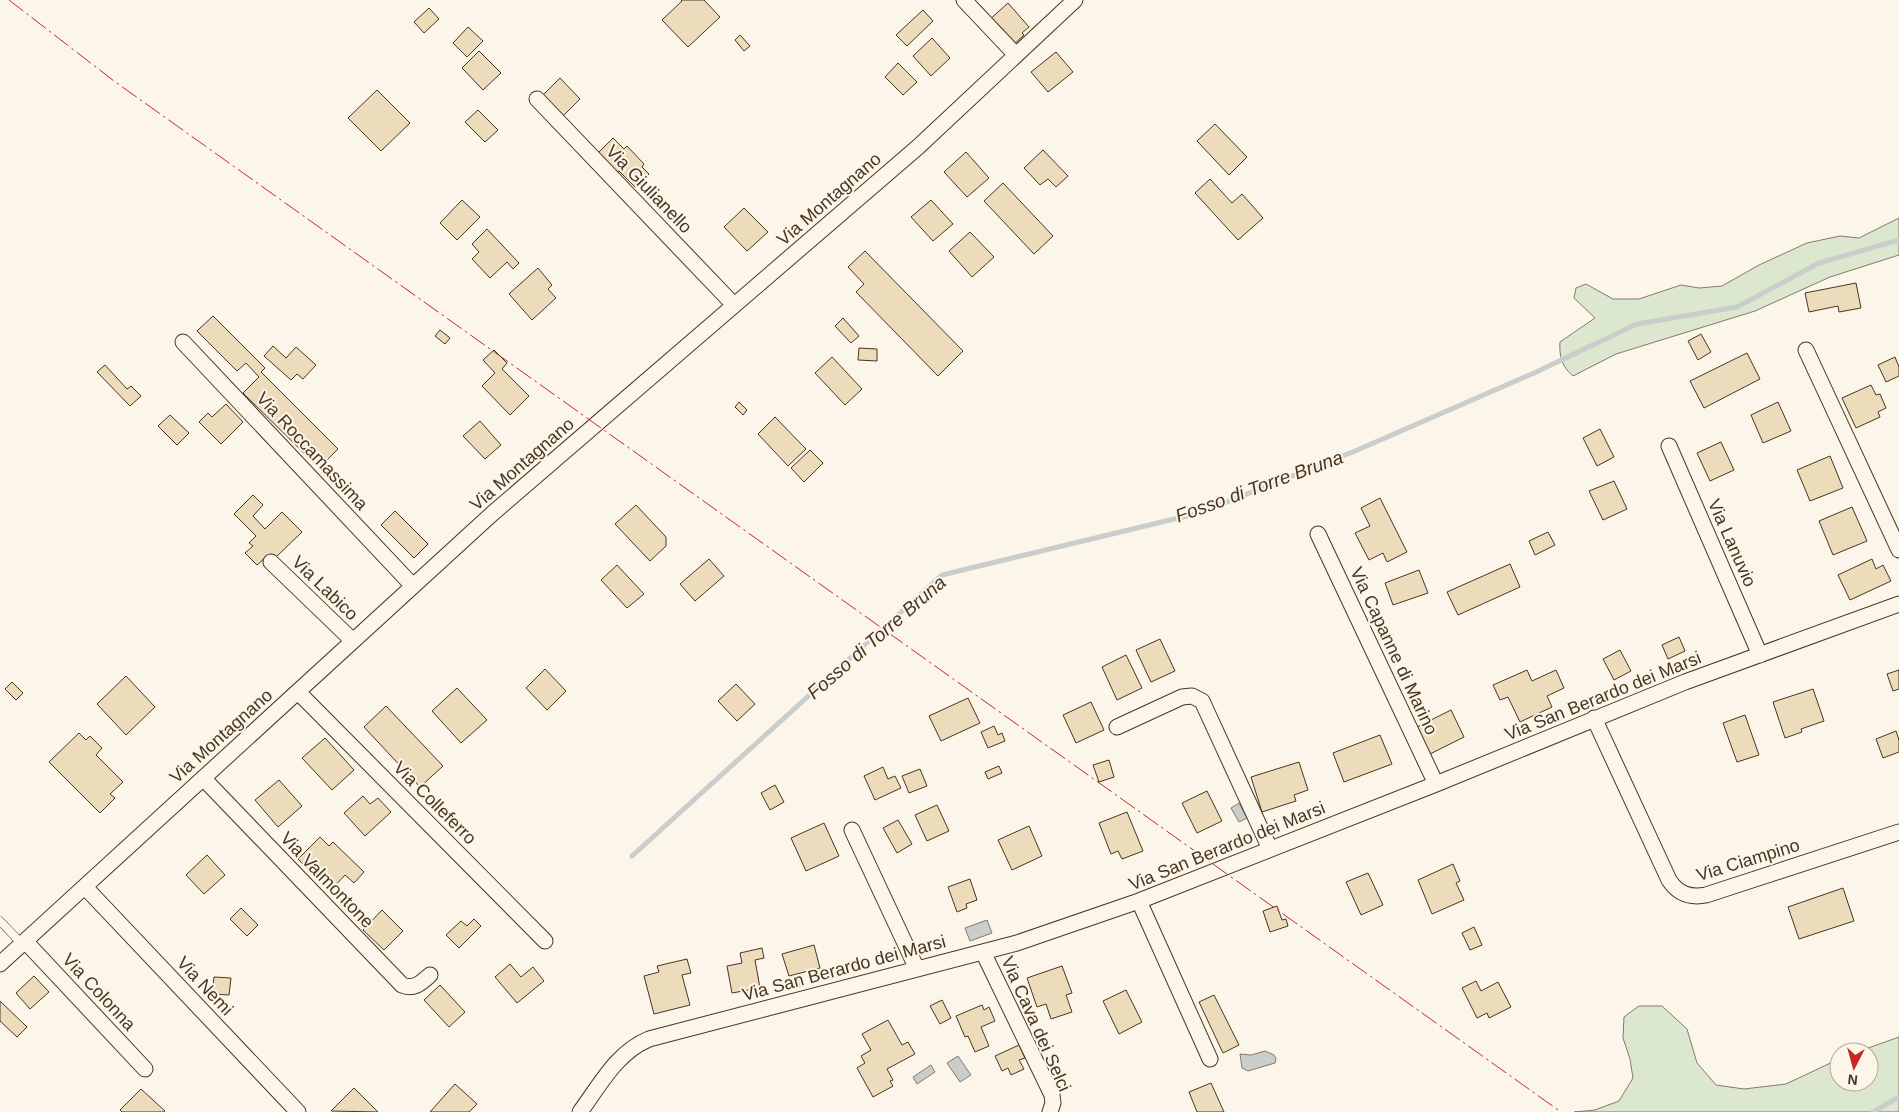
<svg xmlns="http://www.w3.org/2000/svg" width="1899" height="1112" font-family="Helvetica,sans-serif">
	<style>
		.green { fill: #dce7d0; stroke: #887966 }
		.water { fill: #c9cecd; stroke: #887966 }
		.lines { fill: none; stroke-linecap: round; stroke-linejoin: round }
		.stream { stroke: #c9cecd; stroke-width: 5 }
		.building { fill: #ecdcbc; stroke: #4a3520 }
		.service-casing { stroke: #4a3520; stroke-width: 9 }
		.minor-casing { stroke: #4a3520; stroke-width: 17 }
		.service { stroke: #fbf6e9; stroke-width: 8 }
		.minor { stroke: #fbf6e9; stroke-width: 15 }
		.power { stroke: #c62828; stroke-width: 1; stroke-dasharray: 18 4 2.5 4; stroke-linecap: butt }
		.labels { text-anchor: middle; stroke-width: 4; stroke-linejoin: round; paint-order: stroke }
		.street-label { font-size: 18px; fill: #4a3520; stroke: #fbf6e9 }
		.water-label { font-size: 19px; font-style: italic; fill: #4a3520; stroke: #fbf6e9 }
	</style>
	<rect width="100%" height="100%" fill="#fbf6e9"/>
	<!-- green -->
	<path class="green" d="M1899,218V255L1830,277L1755,311L1616,354L1573,376C1562,367 1559,356 1560,342L1595,318L1574,298L1576,288L1586,284L1613,299H1639L1681,285L1699,288L1722,286L1759,265L1807,243L1840,236L1859,238Z
		M1639,1006H1662L1687,1029L1697,1063L1716,1085L1744,1089L1786,1084L1839,1059V1082H1869V1052H1857L1899,1037V1112H1574L1595,1110L1619,1101L1633,1078L1630,1059L1623,1038L1624,1017Z"/>
	<!-- water -->
	<path class="water" d="M1239,803L1247,818L1239,822L1231,808Z
		M987,920L992,933L970,941L965,928Z
		M798,978L800,987L781,991L779,982Z
		M1265,1051L1274,1055L1276,1059L1275,1063L1248,1071L1242,1068L1240,1054L1251,1055Z
		M958,1056L971,1075L960,1082L947,1063Z
		M931,1065L935,1072L917,1084L913,1077Z"/>
	<g class="lines">
		<!-- stream -->
		<path class="stream" d="M632,856L942,575L1199,513L1355,451L1534,373L1637,324L1737,307L1819,263L1899,240
			M1873,1112L1899,1097"/>
	</g>
	<!-- building -->
	<path class="building" d="M681,0H704L720,17L688,47L662,20L682,1Z
		M1008,3L1029,27L1022,33L1024,35L1011,47L988,21Z
		M429,8L439,19L424,33L414,22Z
		M923,10L933,21L907,46L896,35Z
		M468,27L483,41L467,57L453,43Z
		M740,35L750,46L744,51L735,40Z
		M932,38L950,58L931,76L913,56Z
		M479,51L501,73L483,90L462,68Z
		M1056,52L1073,72L1048,92L1031,72Z
		M898,63L917,82L903,95L885,77Z
		M560,78L580,99L561,118L541,97Z
		M377,90L410,123L381,151L348,118Z
		M478,110L498,130L485,142L465,122Z
		M1215,124L1247,157L1229,175L1197,141Z
		M613,138L624,149L627,146L644,164L642,167L649,174L635,187L619,171L616,173L597,154Z
		M1043,150L1068,176L1056,187L1048,179L1040,185L1024,168Z
		M966,152L989,178L967,197L944,172Z
		M1210,179L1232,203L1242,194L1263,218L1238,240L1195,193Z
		M1003,183L1053,236L1034,254L984,201Z
		M462,200L480,217L457,240L440,223Z
		M931,200L953,224L933,241L911,217Z
		M744,208L768,232L747,251L724,227Z
		M487,229L519,263L513,269L507,262L490,278L472,259L479,252L472,244Z
		M970,232L994,257L972,277L949,251Z
		M865,251L963,351L938,376L856,292L864,284L848,267Z
		M538,268L552,285L548,289L556,298L532,320L509,294Z
		M1856,283L1861,308L1839,312L1838,306L1809,312L1805,293Z
		M213,316L265,368L261,372L338,449L323,464L320,461L316,465L243,393L259,377L246,363L237,371L197,331Z
		M843,318L859,336L851,343L835,326Z
		M440,330L450,338L445,344L435,336Z
		M1701,334L1711,352L1698,360L1688,341Z
		M273,346L286,358L296,347L316,365L303,379L297,374L291,380L264,356Z
		M859,348L877,349V361L858,360Z
		M494,350L507,363L502,369L529,396L510,415L482,386L495,373L483,360Z
		M1747,353L1760,379L1704,408L1690,381Z
		M832,357L862,389L845,405L815,373Z
		M1895,357L1899,367V376L1886,382L1878,365Z
		M105,365L127,389L131,386L141,396L130,406L97,372Z
		M1871,385L1876,395L1880,394L1886,408L1878,412L1880,417L1856,428L1842,398Z
		M739,402L747,410L743,415L735,407Z
		M1778,402L1791,431L1763,443L1751,415Z
		M226,404L243,422L221,444L199,422L208,413L212,417Z
		M170,415L189,433L177,445L158,426Z
		M775,417L806,449L788,466L758,434Z
		M480,421L501,445L485,459L463,436Z
		M1600,429L1614,457L1597,466L1583,438Z
		M1721,442L1734,470L1710,481L1697,453Z
		M810,450L823,463L804,482L791,468Z
		M1830,456L1843,488L1810,501L1797,470Z
		M1614,481L1627,509L1603,520L1589,491Z
		M253,495L263,505L253,516L265,529L282,512L302,532L275,558H265L257,565L245,553L253,546L249,543L256,536L234,514Z
		M1380,498L1407,552L1387,562L1383,553L1369,560L1355,533L1370,526L1361,508Z
		M636,505L666,537V546L650,561L615,524Z
		M1852,507L1867,541L1833,555L1819,521Z
		M395,511L428,544L414,558L381,525Z
		M1548,532L1555,545L1535,555L1529,541Z
		M709,559L724,576L695,601L680,584Z
		M1872,559L1876,569L1883,565L1891,581L1850,600L1838,575Z
		M1510,564L1520,587L1458,615L1447,592Z
		M617,565L644,594L627,608L601,580Z
		M1419,570L1428,593L1393,605L1385,583Z
		M1679,637L1685,651L1668,659L1662,645Z
		M1160,639L1175,671L1151,682L1136,650Z
		M1620,650L1631,671L1614,680L1603,659Z
		M1126,655L1142,688L1117,700L1102,667Z
		M545,669L566,691L547,710L526,688Z
		M1527,670L1532,681L1556,670L1564,688L1547,696L1552,707L1520,722L1508,697L1500,700L1493,685Z
		M1899,670V689L1893,691L1887,674Z
		M126,676L155,707L126,735L97,704Z
		M12,682L23,693L16,700L5,689Z
		M736,684L755,704L737,721L718,701Z
		M457,688L487,720L461,743L432,711Z
		M1813,689L1824,721L1801,729L1802,732L1785,738L1773,702Z
		M968,698L980,723L941,741L929,716Z
		M1091,702L1104,730L1076,743L1063,715Z
		M386,706L443,766L420,787L364,727Z
		M1451,710L1464,737L1430,754L1417,727Z
		M1745,715L1759,755L1737,762L1723,723Z
		M994,726L998,735L1002,733L1005,741L988,748L981,732Z
		M1896,731L1899,740V752L1883,758L1876,739Z
		M79,733L86,740L90,736L102,748L96,755L123,782L110,794L115,798L100,813L49,762Z
		M1380,735L1392,764L1344,782L1333,753Z
		M325,738L354,770L332,790L302,758Z
		M1109,760L1114,777L1099,782L1093,765Z
		M1299,762L1308,790L1294,795L1296,801L1262,812L1251,777Z
		M999,766L1002,773L988,779L985,772Z
		M883,767L888,779L895,776L901,788L875,800L864,776Z
		M920,769L927,786L909,793L902,776Z
		M279,780L302,806L278,827L255,800Z
		M775,785L784,802L770,810L761,793Z
		M1207,791L1222,821L1197,833L1182,803Z
		M363,796L370,804L378,798L391,812L365,836L344,813Z
		M937,805L949,831L927,841L915,815Z
		M1127,812L1143,851L1122,859L1118,851L1111,854L1099,823Z
		M898,820L912,844L897,853L883,828Z
		M824,823L839,856L806,871L791,838Z
		M1029,826L1042,856L1012,870L998,840Z
		M320,837L329,846L333,842L364,872L354,883L345,875L330,891L298,859Z
		M207,855L225,875L204,894L186,875Z
		M1453,864L1460,881L1456,883L1464,900L1432,914L1418,880Z
		M1368,873L1383,905L1361,915L1346,882Z
		M970,879L977,900L966,904L967,908L957,912L948,887Z
		M1843,888L1854,921L1799,939L1788,907Z
		M1277,906L1282,920L1286,919L1288,926L1270,932L1263,911Z
		M241,908L258,925L247,936L230,919Z
		M382,910L403,931L384,950L363,930Z
		M474,919L481,926L459,948L446,935L461,921L467,926Z
		M1474,927L1482,945L1470,950L1462,933Z
		M814,945L820,968L789,976L782,954Z
		M762,948L764,958L755,960L760,988L732,993L727,966L742,963L740,953Z
		M687,959L691,973L682,975L690,1005L654,1014L644,976L659,972L657,966Z
		M510,964L521,977L533,967L544,981L517,1003L495,977Z
		M1062,966L1072,993L1066,995L1072,1012L1051,1019L1046,1004L1037,1007L1027,978Z
		M34,976L49,992L30,1009L16,993Z
		M214,977L231,978L229,995L212,994Z
		M1476,981L1481,991L1498,982L1511,1007L1489,1018L1487,1013L1477,1018L1462,988Z
		M440,985L465,1012L449,1027L424,1000Z
		M1126,990L1142,1022L1119,1034L1103,1001Z
		M1214,995L1239,1045L1223,1053L1199,1002Z
		M942,1000L951,1018L940,1024L930,1006Z
		M0,1001L27,1027L17,1037L0,1021Z
		M982,1005L984,1010L989,1007L995,1021L981,1027L989,1046L975,1052L968,1036L965,1037L956,1016Z
		M888,1020L902,1045L908,1042L915,1054L887,1069L893,1080L890,1081L893,1086L873,1097L857,1068L865,1063L861,1056L871,1050L862,1034Z
		M1019,1045L1025,1058L1019,1060L1024,1069L1011,1075L1008,1068L1002,1071L995,1056Z
		M1211,1083L1224,1112H1197L1189,1092Z
		M455,1084L477,1104L469,1112H430Z
		M354,1088L378,1112L331,1111Z
		M141,1089L165,1111L164,1112H122L120,1110Z"/>
	<g class="lines">
		<!-- service casing -->
		<g class="service-casing">
			<path id="service" d="M0,921L22,944"/>
		</g>
		<!-- minor casing -->
		<g class="minor-casing">
			<path id="minor" d="M964,0L1016,55
				M537,99L734,305
				M183,342L413,586
				M1806,350L1899,550
				M1669,446L1760,655
				M1318,534L1436,784
				M271,562L353,641
				M298,692L545,941
				M1594,718L1669,880C1678,894 1690,898 1706,895L1899,832
				M1117,727L1182,697L1192,696L1202,701L1270,849
				M203,778L402,985C414,990 421,983 430,975
				M852,830L917,969
				M85,887L298,1112
				M1139,901L1210,1059
				M25,941L145,1069
				M983,952L1052,1095L1053,1103L1050,1112
				M0,964L493,513L918,147L1075,0
				M580,1112C600,1085 617,1052 649,1039L1017,943L1139,901L1436,784L1685,682L1899,604"/>
		</g>
		<!-- service -->
		<use href="#service" class="service"/>
		<!-- minor -->
		<use href="#minor" class="minor"/>
		<!-- power -->
		<path class="power" d="M9,0L114,81L1561,1112"/>
	</g>
	<g class="labels">
		<!-- street labels -->
		<g class="street-label">
			<text transform="translate(649 189) rotate(46)" y="6">Via Giulianello</text>
			<text transform="translate(829 199) rotate(-41)" y="6">Via Montagnano</text>
			<text transform="translate(312 451) rotate(47)" y="6">Via Roccamassima</text>
			<text transform="translate(522 464) rotate(-41)" y="6">Via Montagnano</text>
			<text transform="translate(1732 543) rotate(66)" y="6">Via Lanuvio</text>
			<text transform="translate(325 588) rotate(44)" y="6">Via Labico</text>
			<text transform="translate(1394 651) rotate(65)" y="6">Via Capanne di Marino</text>
			<text transform="translate(1603 696) rotate(-22)" y="6">Via San Berardo dei Marsi</text>
			<text transform="translate(221 736) rotate(-42)" y="6">Via Montagnano</text>
			<text transform="translate(435 803) rotate(45)" y="6">Via Colleferro</text>
			<text transform="translate(1227 846) rotate(-22)" y="6">Via San Berardo dei Marsi</text>
			<text transform="translate(1748 860) rotate(-17)" y="6">Via Ciampino</text>
			<text transform="translate(327 880) rotate(46)" y="6">Via Valmontone</text>
			<text transform="translate(844 968) rotate(-15)" y="6">Via San Berardo dei Marsi</text>
			<text transform="translate(205 986) rotate(47)" y="6">Via Nemi</text>
			<text transform="translate(99 992) rotate(47)" y="6">Via Colonna</text>
			<text transform="translate(1036 1024) rotate(66)" y="6">Via Cava dei Selci</text>
		</g>
		<!-- water labels -->
		<g class="water-label">
			<text transform="translate(1259 486) rotate(-20)" y="7">Fosso di Torre Bruna</text>
			<text transform="translate(876 637) rotate(-41)" y="7">Fosso di Torre Bruna</text>
		</g>
	</g>
	<!-- north arrow -->
	<g transform="translate(1854 1067) rotate(186)"><circle r="24" fill="#fbf6e9" stroke="#b4a999"/>
	<path d="M0-4L9 19L0 12L-9 19Z" fill="#c62828"/>
	<text y="-8" font-size="14" font-weight="bold" text-anchor="middle" fill="#4a3520">N</text>
	</g>
</svg>
